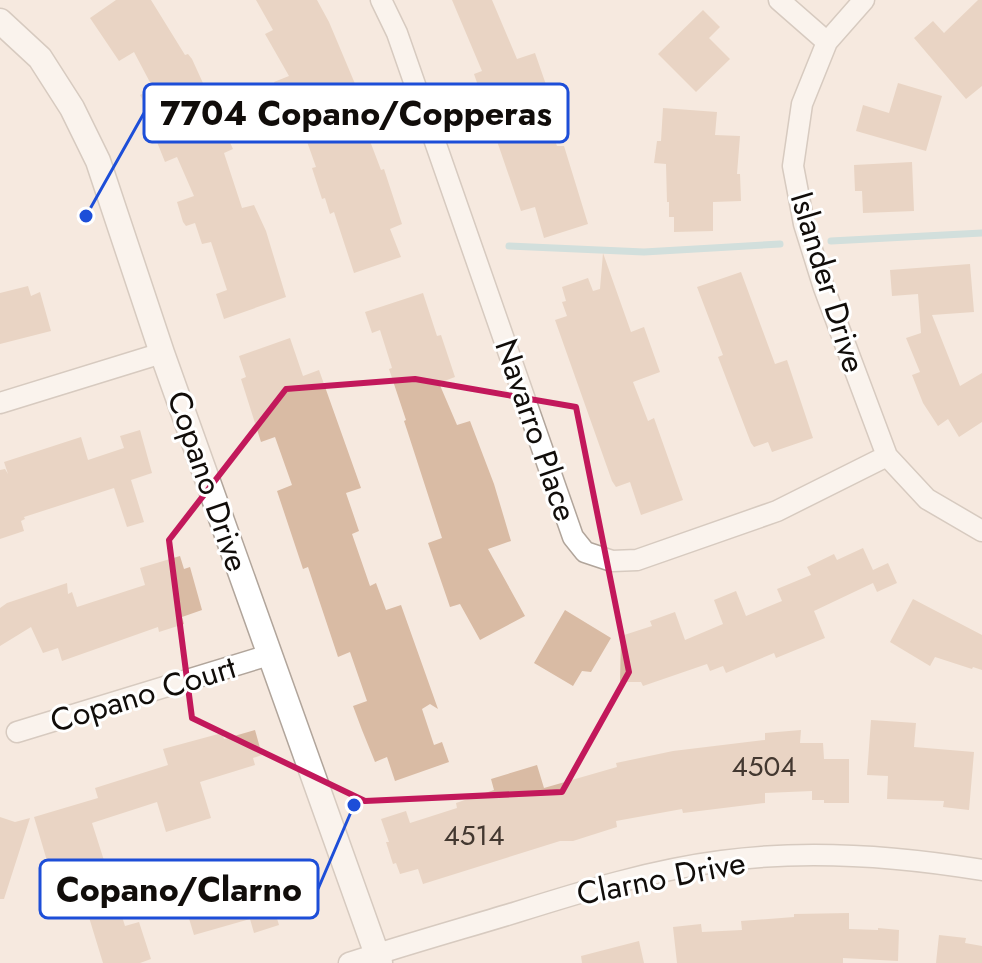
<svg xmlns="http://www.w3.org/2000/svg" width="982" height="963" font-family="Jost,sans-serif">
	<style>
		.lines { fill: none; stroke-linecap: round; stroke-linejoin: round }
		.stream { stroke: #a6d2d9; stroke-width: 7 }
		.building { fill: #d9bba4 }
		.minor-casing { stroke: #b1a59b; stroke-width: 23 }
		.tertiary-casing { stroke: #b1a59b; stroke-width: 27 }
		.minor { stroke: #fff; stroke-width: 20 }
		.tertiary { stroke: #fff; stroke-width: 24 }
		.marked { fill: none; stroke: #c2185b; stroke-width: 6; stroke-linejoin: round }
		.labels { text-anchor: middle; stroke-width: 6; stroke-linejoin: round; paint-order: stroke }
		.number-label { font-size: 28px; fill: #433830 }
		.street-label { font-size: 32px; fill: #110d0a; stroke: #fff }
		.leader { fill: none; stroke: #1d4ed8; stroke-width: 3 }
		.callout-dot { fill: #1d4ed8; stroke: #fff; stroke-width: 3 }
		.callout { fill: #fff; stroke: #1d4ed8; stroke-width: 3 }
		.callout-label { font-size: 34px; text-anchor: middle; font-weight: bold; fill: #110d0a }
	</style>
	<rect width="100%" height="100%" fill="#f6e9df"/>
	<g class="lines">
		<!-- stream -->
		<path class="stream" d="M831,241L982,233
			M509,246L644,252L780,244"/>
	</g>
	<!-- building -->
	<path class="building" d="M116,0H151L185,55L188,54L192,59L233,149L224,153L242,208L254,205L266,231L286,297L224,319L216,294L227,290L211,242L202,244L195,223L186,226L183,222L177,202L194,196L177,157L165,162L155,137L161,135L140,95L153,88L134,52L119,61L90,18Z
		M256,0H317L329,22L369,117L362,120L381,170L384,169L402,224L390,229L401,257L354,273L334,212L330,214L325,198L322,199L312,168L316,167L294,105L285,109L274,82L289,76L265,34L273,30Z
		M452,0H492L517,59L535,53L551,99L541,102L557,146H564L588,224L544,238L535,207L521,211L474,74L482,71Z
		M978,0H982V86L966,99L914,38L933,21L944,33Z
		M703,10L720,27L709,38L730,59L696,92L658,54Z
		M898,83L942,96L926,151L856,131L863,105L889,113Z
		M663,108L717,112L715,135L740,136L737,174H740L741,201L713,202V231L674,232V217H669V202H667L666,164L654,163L657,141H661Z
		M912,162L914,211L863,213L862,191H855L854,165Z
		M603,253L631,332L644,327L660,372L633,382L648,421L654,418L683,500L641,515L630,482L616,487L612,481L555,320L567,316L562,302L566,301L562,287L588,278L593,291L600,289Z
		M970,264L974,312L932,315L960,386L982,373V422L959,437L948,419L938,426L923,403L912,375L920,372L906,338L921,333L918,294L892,296L890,270Z
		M741,272L775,364L787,360L813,438L772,452L768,442L754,447L751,443L718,357L723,355L697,287Z
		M28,286L31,296L40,292L51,331L0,344V293Z
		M423,293L437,336L441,335L455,377L439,383L457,425L470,421L494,484L511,541L488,549L525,616L480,640L460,604L450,607L428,543L442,538L407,430L404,421L406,420L389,369L392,368L380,330L372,333L365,312Z
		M290,338L303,376L319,370L361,488L346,493L359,531L352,534L370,586L376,583L386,610L401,605L438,709L430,704L422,709L434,745L442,742L449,762L395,781L387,757L375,762L362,730L353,706L367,701L350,652L338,657L308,567L303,569L277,491L292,485L275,437L261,442L241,379L246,377L239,356Z
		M140,430L152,473L131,480L144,522L127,527L114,488L24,517L25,519L21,521L24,531L0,539V470L5,469L8,474L4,462L81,437L88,460L124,448L120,436Z
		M863,548L873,570L888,563L897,583L877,592L873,583L814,611L825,638L776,658L774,653L726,673L723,666L710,671L707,664L643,686L641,682H620L621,636L652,626L650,621L675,612L685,640L723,624L714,600L736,591L746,616L782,601L777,589L811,575L807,567L834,554L837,560Z
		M180,556L184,569L190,567L202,610L182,617L184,624L159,632L158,627L62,661L58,648L43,653L31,627L0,646V608L7,603L67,583L68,594L72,592L77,607L145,585L140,568Z
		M913,599L982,635V670L973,667L972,669L935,657L930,666L890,642Z
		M565,610L611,638L591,672L582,671L573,686L534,663Z
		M871,720L916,723L914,747L974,752L969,810L943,807L944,801L887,799L888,776L867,775Z
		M255,730L262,755L253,758L255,765L200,782L211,818L166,832L157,802L92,823L125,926L139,922L151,959L140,963H103L76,875L53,881L34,817L98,798L95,788L168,765L163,749L222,733L224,739Z
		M801,730L800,743H823L824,759H849V803H824V800H812V791L765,793V803L683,813L682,809L616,821L617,827L573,841H560L423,884L418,869L400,874L396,863L393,864L386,842H389L381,819L406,811L410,823L457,808L456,803L494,790L491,779L537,765L544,788L617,767L616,763L673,751L765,740V733Z
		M0,817L15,822L30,818L4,899H0Z
		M288,859L302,904L275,912L279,925L254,933L250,919L194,935L180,889Z
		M849,913V929L878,930V928L899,930L898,961L843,958V963H677L673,927L701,924L702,932L742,930L741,921L794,917V914Z
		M939,935L966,938L965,943L982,946V963H936Z
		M639,941L644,963H582L581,956Z"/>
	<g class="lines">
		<!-- minor casing -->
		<g class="minor-casing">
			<path id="minor" d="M381,0L397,33L573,537L585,552L612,561L637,560L777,511L887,456
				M779,0L827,42
				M864,0L827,42L802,104L793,166L804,224L824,288L887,456L927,499L982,531
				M0,403L162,353
				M17,732L269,655
				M349,963C404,945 461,929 517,912C584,891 652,870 722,861C808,849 897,856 982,870"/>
		</g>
		<!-- tertiary casing -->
		<g class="tertiary-casing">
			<path id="tertiary" d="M0,21L40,58L72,108L98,161L162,353L380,963"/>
		</g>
		<!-- minor -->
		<use href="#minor" class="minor"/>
		<!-- tertiary -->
		<use href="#tertiary" class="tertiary"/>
	</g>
	<!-- marked area -->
	<path d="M0 0H982V963H0ZM415,379L576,407L629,672L562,792L365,801L192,718L169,540L286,389Z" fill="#f6e9df" fill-opacity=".55" fill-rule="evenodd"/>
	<path class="marked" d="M415,379L576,407L629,672L562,792L365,801L192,718L169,540L286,389Z"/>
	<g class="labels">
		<!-- number labels -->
		<g class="number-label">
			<text x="764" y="776">4504</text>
			<text x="474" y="845">4514</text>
		</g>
		<!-- street labels -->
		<g class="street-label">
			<text transform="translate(828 282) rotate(73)" y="11">Islander Drive</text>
			<text transform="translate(536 430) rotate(71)" y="11">Navarro Place</text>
			<text transform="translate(208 481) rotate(71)" y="11">Copano Drive</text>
			<text transform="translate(143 694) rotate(-17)" y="11">Copano Court</text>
			<text transform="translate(661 878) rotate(-11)" y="11">Clarno Drive</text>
		</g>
	</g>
	<!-- callouts -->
	<path class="leader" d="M86 216L144 113M354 805L318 889"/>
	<g class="callout-dot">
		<circle cx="86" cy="216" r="8"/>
		<circle cx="354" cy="805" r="8"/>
	</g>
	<g class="callout">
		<rect x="144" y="84" width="424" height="58" rx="8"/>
		<rect x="40" y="860" width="278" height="58" rx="8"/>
	</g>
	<g class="callout-label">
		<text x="356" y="125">7704 Copano/Copperas</text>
		<text x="179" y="901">Copano/Clarno</text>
	</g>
</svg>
